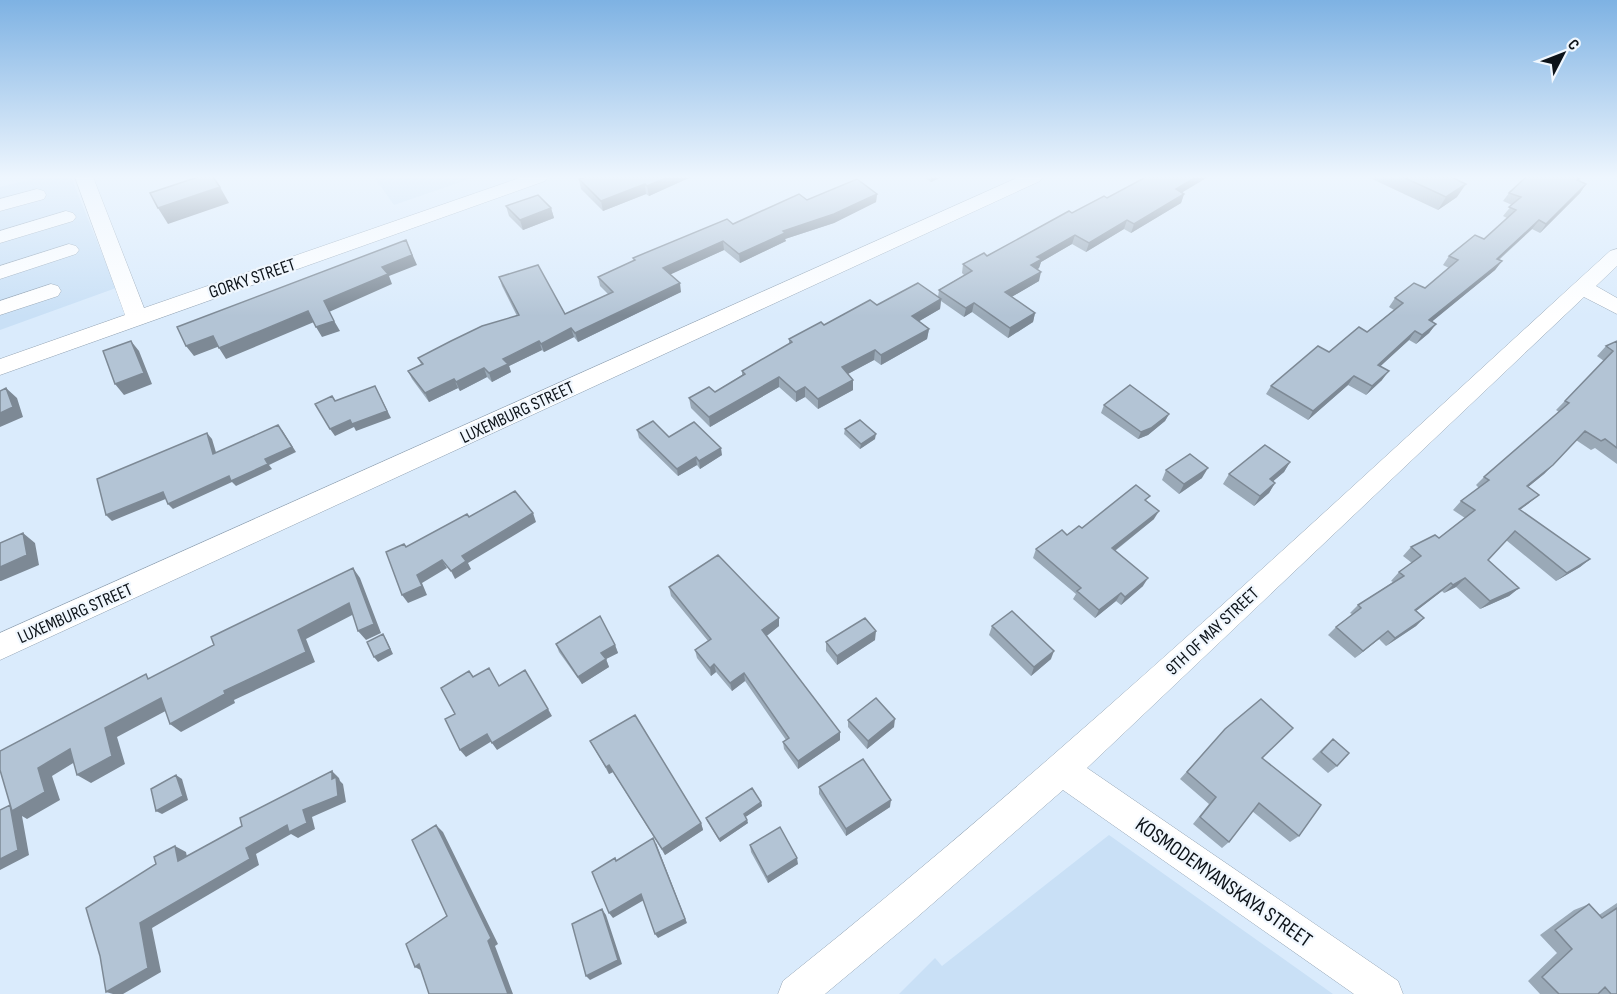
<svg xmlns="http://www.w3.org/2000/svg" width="1617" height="994" font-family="'Sofia Sans Condensed',sans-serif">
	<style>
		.built { fill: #c9e0f6 }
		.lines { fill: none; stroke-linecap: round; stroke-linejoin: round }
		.minor-casing { stroke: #94a4b4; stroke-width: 1 }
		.minor { fill: #fff; fill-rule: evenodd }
		.wall { fill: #9aa9b7 }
		.shaded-wall { fill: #7d8995 }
		.building { fill: #b3c4d5; stroke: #7d8995; stroke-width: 1.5 }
		.labels { text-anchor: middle; stroke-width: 4.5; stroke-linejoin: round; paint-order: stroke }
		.street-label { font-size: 18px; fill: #0d1319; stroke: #f0f7fe }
		.near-street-label { font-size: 21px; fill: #0d1319; stroke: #f0f7fe }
	</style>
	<rect width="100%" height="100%" fill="#daebfc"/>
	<!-- built -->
	<path class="built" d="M40,177H71L116,288L0,330V187Z
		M374,177H475L394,205Z
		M1109,835L1333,994H899L935,958L942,966Z"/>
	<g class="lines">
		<!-- minor casing -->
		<g class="minor-casing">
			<path id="minor" d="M75,177H93L144,308L522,177H548L545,181L0,375V359L125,315Z
				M1019,177H1043L1040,181L0,660V633Z
				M37,189L44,191L46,195L44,199L0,211V199Z
				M66,211L73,213L76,217L73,221L0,243V231Z
				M69,244L76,246L79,250L76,254L0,279V266Z
				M1617,249V266L1596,286L1617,298V314L1584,297L1087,768L1398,981L1403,994H1354L1063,790L915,919L825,994H778L783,981C1071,751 1338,499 1610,251Z
				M51,284L58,286L61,291L58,296L0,315V301Z"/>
		</g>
		<!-- minor -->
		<use href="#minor" class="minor"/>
	</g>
	<!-- wall -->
	<path class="wall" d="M691,177L649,196L646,194L603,211L581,189L579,179Z
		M924,177H942L931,182Z
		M1368,177H1451L1457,197L1438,210Z
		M1582,177L1578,181L1586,184L1580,193L1540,233L1532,229L1499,260L1502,261L1495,270L1432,321L1436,324L1429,333L1416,344L1409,340L1380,366L1382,380L1366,395L1348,385L1308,420L1266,394L1271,386L1367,332L1394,310L1389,307L1395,298L1425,288L1449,268L1443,265L1449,256L1484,239L1507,218L1503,216L1512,205L1503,201L1509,193Z
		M1182,192L1184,194L1181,203L1131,233L1124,229L1086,252L1072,244L1041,262L1039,268L1037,270L1039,281L1011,297L1035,313L1033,322L1008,338L972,312L964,317L941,301L940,309L919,321L929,329L927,339L881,365L874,360L848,374L853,390L818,409L805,397L796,402L779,387L710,427L691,408L689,398L715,392L742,375V371L789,344V339L824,325L877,305L938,297L939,290L964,275L962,273L963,264L987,256L1072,213L1107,198Z
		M877,194L876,202L834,223L785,239L786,241L740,263L724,250L670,274L681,292L578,342L574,337L544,352L542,350L509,366L511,372L492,382L487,377L460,391L458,388L429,402L412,379L408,371L421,364L418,358L517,316L502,286L499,277L565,314L608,294L600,286L598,277L634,261L633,258L733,224L807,200Z
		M506,206L551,208L554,218L523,230L509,216Z
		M1617,341V464L1595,448L1591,450L1576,440L1544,474L1528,487L1529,503L1520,510L1590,559L1580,567L1556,581L1506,540L1488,560L1519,588L1509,596L1480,609L1456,587L1444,593L1442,591L1416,611L1424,618L1416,626L1386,646L1379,639L1355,658L1328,635L1336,627L1352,614L1350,613L1358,605L1393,582L1391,581L1399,572L1412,563L1403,556L1411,547L1439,538L1465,518L1453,510L1461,501L1479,488L1476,485L1484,477L1559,412L1556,410L1604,361L1597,356L1606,346Z
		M1104,405L1169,414L1165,421L1148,435L1138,439L1101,413Z
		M845,429L875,439L860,449L844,434Z
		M637,430L669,437L722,455L700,469L697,465L678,476L639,438Z
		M1290,462L1284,472L1273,481L1275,483L1269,493L1254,506L1223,484L1229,474Z
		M1166,470L1202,478L1179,494L1162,480Z
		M1147,502L1154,519L1115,551L1143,586L1121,605L1116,601L1095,618L1073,599L1076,594L1033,558L1036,549L1082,528Z
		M669,587L779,626L766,636L840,740L798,769L784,749L783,742L786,740L745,681L732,691L716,672L711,676L697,658L695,650L708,641L671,596Z
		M992,626L1051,659L1031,676L989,635Z
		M875,640L837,665L826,651V642Z
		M556,644L615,645L618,653L606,659L609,667L582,684L559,652Z
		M848,720L894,727L867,749L848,727Z
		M1225,729L1262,758L1299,836L1290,842L1252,811L1229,842L1222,848L1193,824L1209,804L1180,779Z
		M1333,739L1337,766L1328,773L1312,759L1324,747Z
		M590,741L701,823L703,830L665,855L613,772L609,774Z
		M819,787L890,807L846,836L819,794Z
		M761,802L762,806L745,817L748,823L720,842L707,821L706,818Z
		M750,845L798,864L768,883L751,852Z
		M1617,903V994H1540L1528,981L1557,953L1540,935L1574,910L1589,904L1599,915Z"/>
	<!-- shaded-wall -->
	<path class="shaded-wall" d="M668,177H691L649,196L647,186Z
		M932,177H942L931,182Z
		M1196,177H1208L1173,198L1176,189Z
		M645,184L646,194L603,211L601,201Z
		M1466,184L1457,197L1438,210L1446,197Z
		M1586,184L1580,193L1540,233L1546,224Z
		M220,187L229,203L168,224L158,208Z
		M877,194L876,202L834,223L785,239L786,241L740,263L739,254L783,231Z
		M1184,194L1181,203L1131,233L1134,224Z
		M551,208L554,218L523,230L520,220Z
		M1127,220L1124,229L1086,252L1089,243Z
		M1539,220L1532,229L1490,267L1497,259Z
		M1075,235L1072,244L1041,262L1039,268L1028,274L1031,265L1037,257Z
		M406,240L417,265L389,276L392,284L329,312L340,331L322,337L316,327L324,301Z
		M723,241L724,250L665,277L663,268Z
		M1502,261L1495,270L1423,329L1429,320Z
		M1041,272L1039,281L1003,302L1005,292Z
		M680,283L681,292L578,342L575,333Z
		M941,299L940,309L911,326L912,316Z
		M974,303L972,312L964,317L966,308Z
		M308,311L314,322L226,359L219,348Z
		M1035,313L1033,322L1008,338L1010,328Z
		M1436,324L1429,333L1416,344L1422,335Z
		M571,328L574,337L544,352L541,344Z
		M929,329L927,339L881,365V355Z
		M1415,331L1409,340L1372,374L1378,365Z
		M213,336L220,346L194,356L186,346Z
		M131,341L139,351L152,384L124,395L115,384Z
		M539,341L542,350L509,366L511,372L492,382L489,373L503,359Z
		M875,350L874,360L842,377V367Z
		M484,368L487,377L460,391L456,382Z
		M1389,371L1382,380L1366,395L1372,386Z
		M1354,376L1348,385L1308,420L1313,411Z
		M779,377V387L710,427L709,417Z
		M454,379L458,388L429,402L425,393Z
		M853,380V390L818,409V399Z
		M375,386L391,418L356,431L354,427L335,436L330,429L350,420Z
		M805,387V397L796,402V392Z
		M6,388L17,398L23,417L0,427V413Z
		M1169,414L1165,421L1148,435L1138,439L1141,432Z
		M282,430L296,452L269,465L272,469L236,486L232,482L173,509L168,504L265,459Z
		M207,433L212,439L218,459L213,454Z
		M876,434L875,439L860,449L861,444Z
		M721,448L722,455L700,469L699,461Z
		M696,457L697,465L678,476L677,469Z
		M1290,462L1284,472L1264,489L1270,479Z
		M1553,465L1544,474L1518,495L1527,486Z
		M1208,468L1202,478L1179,494L1184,484Z
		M1275,483L1269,493L1254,506L1260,496Z
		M163,492L168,498L112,521L106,515Z
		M1539,495L1529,503L1509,518L1519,509Z
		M1159,511L1154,519L1108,556L1112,548Z
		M533,513L536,522L468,563L471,569L455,579L451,571L462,556Z
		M23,533L35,543L39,565L1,581H0V567Z
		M1590,559L1580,567L1556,581L1567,573Z
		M442,560L447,568L422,583L427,595L408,603L402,595L417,575Z
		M353,568L360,578L381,633L366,640L358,631Z
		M1148,578L1143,586L1121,605L1125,597Z
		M1465,578L1456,587L1444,593L1453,585Z
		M1451,583L1442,591L1407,618L1415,610Z
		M1519,588L1509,596L1480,609L1490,601Z
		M1121,593L1116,601L1095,618L1099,610Z
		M349,603L356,613L306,639L315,662L234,700L235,703L181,732L170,724L224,691L298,630Z
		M779,618V626L763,639L762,630Z
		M1424,618L1416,626L1386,646L1395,638Z
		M876,631L875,640L837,665V656Z
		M1388,631L1379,639L1355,658L1363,651Z
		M383,634L386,639L393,654L378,662L374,657Z
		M615,645L618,653L606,659L609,667L582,684L578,677L601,653Z
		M1054,651L1051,659L1031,676L1034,667Z
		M714,664L716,672L711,676L710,668Z
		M744,673L745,681L732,691L730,683Z
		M161,698L173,707L117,737L125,764L91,783L77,775L105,728Z
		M548,709L552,716L497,750L492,743Z
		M895,719L894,727L867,749L868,741Z
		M840,732V740L798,769V761Z
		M487,734L492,741L466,757L460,750Z
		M70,749L83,757L52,776L60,800L27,819L22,816L29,855L0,870V859L10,805L38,768Z
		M609,765L613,772L609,774L606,767Z
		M332,771L339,778L340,781L343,784L346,802L312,817L315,829L298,838L291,834L256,854L259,865L152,928L161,972L123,994H113L106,992L140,923L246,848L303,810L332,779Z
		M176,775L182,779L188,800L162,814L156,811Z
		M891,800L890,807L846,836V829Z
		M761,802L762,806L744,818V814Z
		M747,820L748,823L720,842L719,839Z
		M701,823L703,830L665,855L662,849Z
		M436,825L443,832L498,944L495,946L513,994H508Z
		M656,843L687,923L658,938L655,934Z
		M175,846L186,852L189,867L178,861Z
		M797,858L798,864L768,883L767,877Z
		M641,894L644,900L613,918L609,913Z
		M602,909L606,915L622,964L590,980L586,976Z
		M419,964L424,972L415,967Z"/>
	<!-- building -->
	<path class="building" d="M198,177H213L220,187L158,208L150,193Z
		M586,177H668L647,186L645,184L601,201L579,179Z
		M1146,177H1196L1176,189L1184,194L1134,224L1127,220L1089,243L1075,235L1037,257L1042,259L1031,265L1041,272L1005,292L1035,313L1010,328L974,303L966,308L939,290L972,271L963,264L984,253L987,256L1069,211L1072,213L1104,196L1107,198Z
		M1403,177H1451L1466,184L1446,197Z
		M1526,177H1580L1577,180L1586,184L1546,224L1539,220L1497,259L1502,261L1429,320L1436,324L1422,335L1415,331L1378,365L1389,371L1372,386L1354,376L1313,411L1271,386L1318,346L1329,352L1359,327L1367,332L1403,303L1395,298L1414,283L1425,288L1458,260L1449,256L1475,235L1484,239L1516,210L1509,207L1521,197L1509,193Z
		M857,179L877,194L834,214L783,231L785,233L739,254L723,241L663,268L680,283L575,333L571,328L541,344L539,341L503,359L508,364L489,373L484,368L456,382L454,379L425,393L408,371L423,364L418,358L451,341L482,326L519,315L499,277L538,265L565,314L613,292L598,277L635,260L633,258L727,219L733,224L799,194L807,200Z
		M538,195L551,208L520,220L506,206Z
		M406,240L412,255L382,267L388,274L324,301L334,321L316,327L308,311L219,348L213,336L186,346L177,327Z
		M918,283L941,299L912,316L929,329L881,355L875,350L842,367L853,380L818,399L805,387L796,392L779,377L709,417L689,398L709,387L715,392L745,374L742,371L792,342L789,339L821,322L824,325L870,300L877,305Z
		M131,341L144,373L115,384L103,351Z
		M1617,341V448L1605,439L1601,441L1585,431L1553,465L1527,486L1539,495L1519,509L1590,559L1567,573L1515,531L1488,560L1519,588L1490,601L1465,578L1453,585L1451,583L1415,610L1424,618L1395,638L1388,631L1363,651L1336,627L1361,608L1358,605L1404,576L1399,572L1421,556L1411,547L1435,535L1439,538L1475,510L1461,501L1489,480L1484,477L1569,403L1565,401L1613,351L1606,346Z
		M1130,385L1169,414L1151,428L1141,432L1104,405Z
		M375,386L387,411L352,424L350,420L330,429L315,404L332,396L335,401Z
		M6,388L13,407L0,413V391Z
		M860,420L876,434L861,444L845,429Z
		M653,421L669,437L694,422L721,448L699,461L696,457L677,469L637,430Z
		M278,425L292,447L265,459L268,464L231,481L229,476L168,504L163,492L106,515L97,479L207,433L213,454Z
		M1265,445L1290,462L1270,479L1275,483L1260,496L1229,474Z
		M1190,454L1208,468L1184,484L1166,470Z
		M1136,485L1150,496L1145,500L1159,511L1112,548L1148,578L1125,597L1121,593L1099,610L1077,591L1081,588L1036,549L1062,530L1067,535L1079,526L1082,528Z
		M515,491L533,513L462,556L466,561L451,571L442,560L417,575L422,586L402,595L386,552L404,544L406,547L467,514L469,517Z
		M23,533L27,555L0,567V543Z
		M718,555L779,618L762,630L840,732L798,761L783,742L789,738L744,673L730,683L714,664L710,668L695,650L711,639L669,587Z
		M353,568L374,624L358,631L349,603L298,630L306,652L224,691L225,694L170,724L161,698L105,728L112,756L77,775L70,749L38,768L45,792L12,811L0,770V751L146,674L148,679L214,645L211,637Z
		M1012,611L1054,651L1034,667L992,626Z
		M600,616L615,645L601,653L606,659L578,677L556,644Z
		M865,618L876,631L837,656L826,642Z
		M383,634L390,649L374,657L367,642Z
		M489,668L499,686L525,670L548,709L492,743L487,734L460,750L445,719L455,714L441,688L469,671L473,677Z
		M876,698L895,719L868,741L848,720Z
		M1261,699L1293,728L1262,758L1321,805L1299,836L1259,803L1229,842L1200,817L1216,797L1187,772L1225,729Z
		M635,715L701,823L662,849L609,765L606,767L590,741Z
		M1333,739L1349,753L1337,766L1321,752Z
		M863,759L891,800L846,829L819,787Z
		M332,771V779L336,777L338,796L303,810L307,823L289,832L287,825L246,848L250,859L140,923L148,968L106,992L100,956L86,908L156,864L154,857L175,846L178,861L242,826L240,818Z
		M176,775L183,796L156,811L151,789Z
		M752,788L761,802L744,814L747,820L719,839L706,818Z
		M10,805L18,850L0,859V810Z
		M436,825L491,938L488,941L508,994H429L419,964L415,967L406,944L447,916L412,840Z
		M780,827L797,858L767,877L750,845Z
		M653,838L685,919L655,934L641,894L609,913L592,872L615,858L616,861Z
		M1589,904L1602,918L1617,908V994H1611L1605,987L1598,994H1559L1542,977L1572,949L1555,930Z
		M602,909L618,960L586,976L572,924Z"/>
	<!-- sky -->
	<linearGradient id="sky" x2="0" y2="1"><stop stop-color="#7eb2e3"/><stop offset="0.56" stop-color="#eef6fe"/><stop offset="1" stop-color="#eef6fe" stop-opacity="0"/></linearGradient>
	<rect width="1617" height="316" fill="url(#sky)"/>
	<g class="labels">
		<!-- street labels -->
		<g class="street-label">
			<text transform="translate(252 278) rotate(-19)" y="6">GORKY STREET</text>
			<text transform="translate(517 412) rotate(-25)" y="6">LUXEMBURG STREET</text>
			<text transform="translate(75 613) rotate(-24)" y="6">LUXEMBURG STREET</text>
			<text transform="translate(1212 631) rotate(-43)" y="6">9TH OF MAY STREET</text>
		</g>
		<!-- near-street labels -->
		<g class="near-street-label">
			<text transform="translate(1224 882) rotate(35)" y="7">KOSMODEMYANSKAYA STREET</text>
		</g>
	</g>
	<!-- north arrow -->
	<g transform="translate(1563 54) rotate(48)" stroke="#f0f7fe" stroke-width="4.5" paint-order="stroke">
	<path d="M0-4.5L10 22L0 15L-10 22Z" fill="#0d1319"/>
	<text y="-9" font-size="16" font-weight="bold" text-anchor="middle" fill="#0d1319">С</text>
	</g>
</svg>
